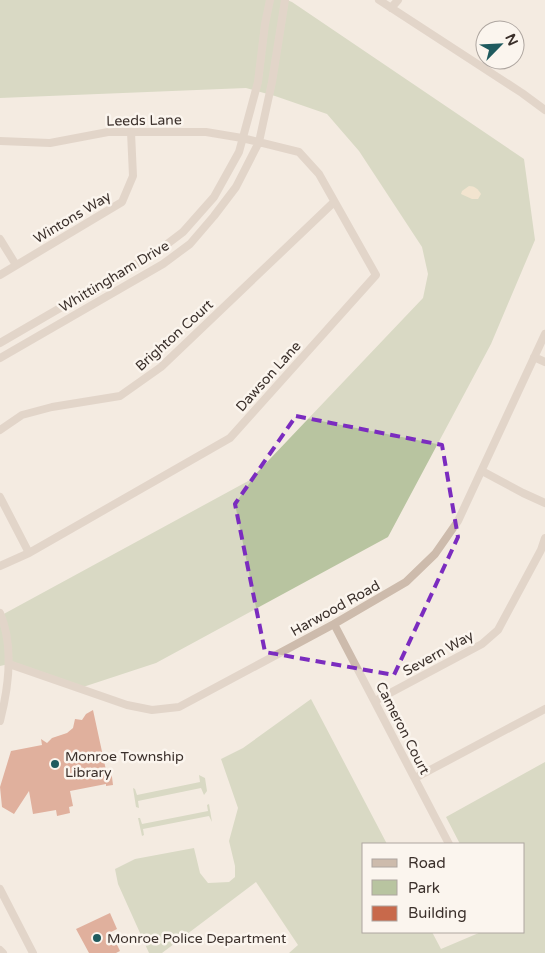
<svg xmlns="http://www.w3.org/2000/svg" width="545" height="953" font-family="'Varela Round',sans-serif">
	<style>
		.green { fill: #b8c4a0 }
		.sand { fill: #efdcb8 }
		.building { fill: #c8694b }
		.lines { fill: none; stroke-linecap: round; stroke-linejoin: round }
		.street { stroke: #cdbbac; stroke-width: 8 }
		.marked { fill: none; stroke: #7b2cbf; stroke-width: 4; stroke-dasharray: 10 6; stroke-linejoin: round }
		.poi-dot { fill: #1f5a5e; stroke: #fbf5ee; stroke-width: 2 }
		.labels { text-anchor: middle; stroke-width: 5; stroke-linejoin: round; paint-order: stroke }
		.street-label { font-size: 14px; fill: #3b302b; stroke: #fbf5ee }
		.poi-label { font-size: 14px; fill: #3b302b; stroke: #fbf5ee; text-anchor: start }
	</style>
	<rect width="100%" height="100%" fill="#f4ebe1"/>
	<!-- green -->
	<path class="green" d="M0,0H287L292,2L524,159L535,240L491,344L388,537L156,663L80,688L9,664L0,666V616L250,480L423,298L428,274L422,247L359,151L327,114L275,96L246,88L0,98Z
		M311,699L387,844H364V932H432L441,949L481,932H524V844H460L446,817L545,762V953H289L298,945L256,882L162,953H149L118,884L115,869L135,859L194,848L200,873L208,883L229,882L235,877V866L229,841L238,808L221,759L243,748Z
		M199,775L205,778L207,791L204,795L201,788L138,801L139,808L136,807L133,788L135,789L137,795L200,782Z
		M209,804L212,822L209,816L143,829L144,835L142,836L138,818H140L142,824L208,811L207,805Z"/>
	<!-- sand -->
	<path class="sand" d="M469,186C475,186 478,189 481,194L478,199H472L461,194L462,191Z"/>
	<!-- building -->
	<path class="building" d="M93,710L106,770L111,769L113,785L106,786V784L70,791L73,806L69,807L70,813L57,816L56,810L33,814L29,791L14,814L2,807L0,787L11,751L42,745L41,739L47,743L52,738L67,733L73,728L75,719L82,720L86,714Z
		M110,913L117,929L111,932L120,951L116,953H89L76,929Z"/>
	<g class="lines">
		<!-- street -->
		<path class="street" d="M379,0L522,93L545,110
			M391,8L398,0
			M0,141L50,143L108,132H206L242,138L299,152L319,174L376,275L230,438L29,553L0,566
			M0,239L16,265
			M0,275L122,202L133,176L131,132
			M0,343L158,251L183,232L214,197L239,152L258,82L265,24L270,0
			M534,357L545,362
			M0,358L163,264L190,244L214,216L236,187L259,142L272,82L285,0
			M0,430L22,415L52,407L120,396L161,367L334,202
			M482,471L523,493L545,503
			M0,497L29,553
			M0,613C14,646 9,686 0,721
			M334,624L449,844
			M9,664L127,705L152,710L179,707L334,624L406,582L435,554L458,521L545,334
			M375,701L482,644L498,630L541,550L545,538
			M415,778L545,709
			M0,889L33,953
			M0,950L3,953"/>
	</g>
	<!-- marked area -->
	<path d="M0 0H545V953H0ZM296,416L442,445L458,537L394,675L265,652L235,504Z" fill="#f4ebe1" fill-opacity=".55" fill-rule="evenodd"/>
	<path class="marked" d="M296,416L442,445L458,537L394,675L265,652L235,504Z"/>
	<!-- markers -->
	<g class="poi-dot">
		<circle cx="55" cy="764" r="5"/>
		<circle cx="97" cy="938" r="5"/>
	</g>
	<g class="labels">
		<!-- street labels -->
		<g class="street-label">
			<text transform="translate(144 120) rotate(-1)" y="5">Leeds Lane</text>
			<text transform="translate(72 217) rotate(-31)" y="5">Wintons Way</text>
			<text transform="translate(114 276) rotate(-31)" y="5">Whittingham Drive</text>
			<text transform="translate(174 335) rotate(-42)" y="5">Brighton Court</text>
			<text transform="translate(268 376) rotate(-48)" y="5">Dawson Lane</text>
			<text transform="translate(335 608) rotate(-29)" y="5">Harwood Road</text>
			<text transform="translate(438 653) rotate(-29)" y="5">Severn Way</text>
			<text transform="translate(403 728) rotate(63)" y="5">Cameron Court</text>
		</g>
		<!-- poi labels -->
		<g class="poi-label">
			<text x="65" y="761">Monroe Township<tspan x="65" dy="16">Library</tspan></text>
			<text x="107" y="943">Monroe Police Department</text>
		</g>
	</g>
	<!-- legend -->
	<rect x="362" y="843" width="162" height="90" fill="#fbf5ee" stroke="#aea6a0"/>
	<rect x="372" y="859" width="25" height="8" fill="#cdbbac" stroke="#aea6a0"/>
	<text x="408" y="868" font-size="15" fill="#3b302b">Road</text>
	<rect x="372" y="880" width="25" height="15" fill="#b8c4a0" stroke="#aea6a0"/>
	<text x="408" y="893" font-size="15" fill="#3b302b">Park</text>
	<rect x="372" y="906" width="25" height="15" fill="#c8694b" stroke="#aea6a0"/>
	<text x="408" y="918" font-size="15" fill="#3b302b">Building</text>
	<!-- north arrow -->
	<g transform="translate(500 45) rotate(66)"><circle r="24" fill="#fbf5ee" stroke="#aea6a0"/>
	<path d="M0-4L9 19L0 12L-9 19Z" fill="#1f5a5e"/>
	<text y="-8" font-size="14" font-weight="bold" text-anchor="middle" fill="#3b302b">N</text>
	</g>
</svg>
